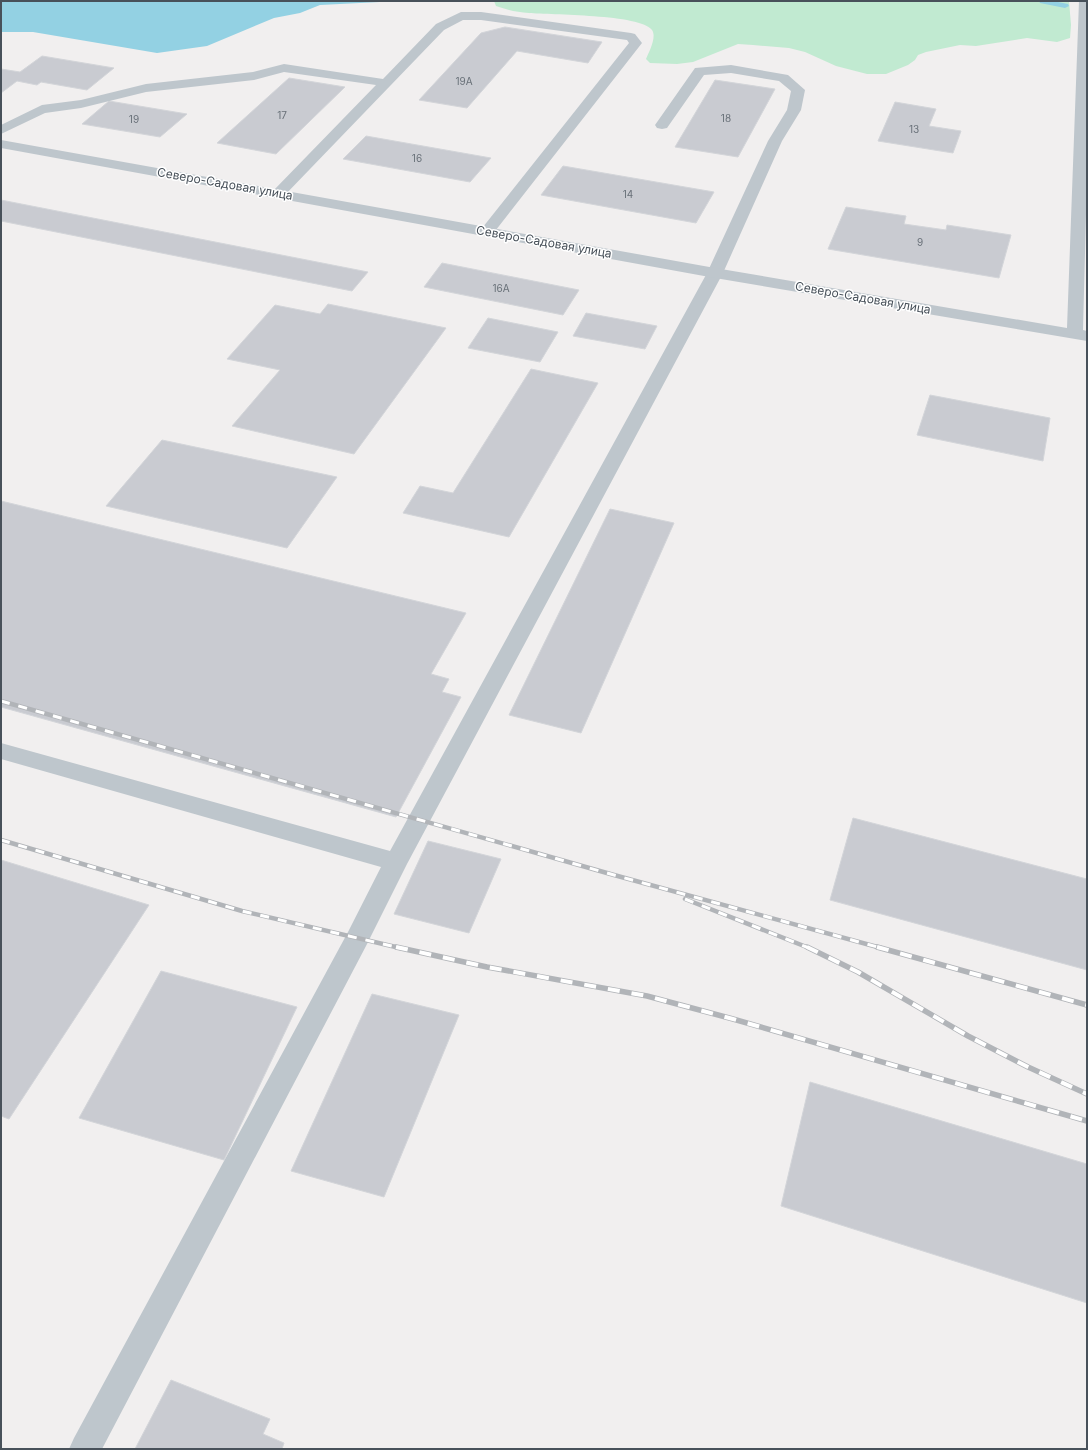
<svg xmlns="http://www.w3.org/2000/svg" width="1088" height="1450" font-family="Inter,sans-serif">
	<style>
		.green { fill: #c1ead1 }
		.water { fill: #93d1e3 }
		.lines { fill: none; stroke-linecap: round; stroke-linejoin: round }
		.stream { fill: #93d1e3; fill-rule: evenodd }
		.building { fill: #c9cbd1; stroke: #d3d5d9 }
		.service { fill: #bec6cc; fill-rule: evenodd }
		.minor { fill: #bec6cc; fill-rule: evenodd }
		.rail-far1-casing { stroke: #b1b4b8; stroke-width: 4.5 }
		.rail-casing { stroke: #b1b4b8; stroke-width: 5.5 }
		.rail-far1 { stroke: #fff; stroke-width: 3; stroke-dasharray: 9; stroke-linecap: butt }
		.rail { stroke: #fff; stroke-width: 4; stroke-dasharray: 12; stroke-linecap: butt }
		.labels { text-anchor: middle; stroke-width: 3; stroke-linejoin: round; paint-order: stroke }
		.far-number-label { font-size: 10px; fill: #687078 }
		.far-street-label { font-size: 12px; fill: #48515a; stroke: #fff }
	</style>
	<rect width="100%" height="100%" fill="#f1efef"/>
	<!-- green -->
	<path class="green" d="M494,1H1069L1071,25L1070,38L1057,42L1027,38L976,46L960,45L926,52L918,55L915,60L908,65L886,74H867L836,66L805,52L789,48L753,45L738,44L693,62L677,64L650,63L646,59C649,52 657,37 652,30C641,14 550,15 529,13C517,12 507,10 496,6Z"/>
	<!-- water -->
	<path class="water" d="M1,1H400L320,5L300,13L274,18L207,46L157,53L33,32H1Z"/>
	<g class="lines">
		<!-- stream -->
		<path class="stream" d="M1039,1H1053L1068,4L1069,6L1065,8L1040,3Z"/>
	</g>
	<!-- building -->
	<path class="building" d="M505,27L602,42L588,63L517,51L467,108L419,100L481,33Z
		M42,56L114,68L87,90L41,82L37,85L17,81L1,93V69L20,72Z
		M289,78L345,87L276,154L217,143Z
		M715,80L775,89L738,157L675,147Z
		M109,101L187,114L160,137L82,124Z
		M895,102L936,109L929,126L961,131L953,153L878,141Z
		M366,136L491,158L470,182L343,159Z
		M563,166L714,192L696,223L541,195Z
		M1,200L368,272L352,291L1,221Z
		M846,207L906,216L904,224L946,230L947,225L1011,235L999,278L828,249Z
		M442,263L579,290L563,315L424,287Z
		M328,304L446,328L354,454L232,426L280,370L227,359L275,305L320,314Z
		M586,313L657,326L645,349L573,336Z
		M488,318L558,332L540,362L468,348Z
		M531,369L598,383L509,537L403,513L420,486L453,493Z
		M930,395L1050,418L1043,461L917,435Z
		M162,440L337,477L287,548L106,506Z
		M1,501L466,613L431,674L449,679L442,692L461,697L396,817L1,707Z
		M610,509L674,523L581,733L509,715Z
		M853,818L1087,879V970L830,900Z
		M428,841L501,859L469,933L394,914Z
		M1,860L149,905L9,1119L1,1116Z
		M161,971L297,1007L224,1160L79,1118Z
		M372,994L459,1015L384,1197L291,1171Z
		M810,1082L1087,1164V1303L781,1206Z
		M171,1380L270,1419L263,1434L284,1443L282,1449H135Z"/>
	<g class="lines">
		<!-- service -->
		<path class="service" d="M461,12H481L631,33L635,34L642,43L492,235L487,237L482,235L479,232L629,43L627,40L481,20H463L444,30L283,197L278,198L273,197L271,194L273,191L376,85L284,72L254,80L146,92L81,108L45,113L1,134V125L42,105L81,100L146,84L253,72L284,64L383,79L436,24Z
			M731,65L788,75L805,90L801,110L782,141L723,273L407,864L366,946L102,1449H69L74,1438L348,932L381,867L1,759V743L390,851L707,273L768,141L787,110L791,91L779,81L731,73L704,75L667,128L662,129L657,128L655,125L695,68Z"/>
		<!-- minor -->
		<path class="minor" d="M1079,1H1087V176L1083,330L1087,331V341L715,278L1,148V140L715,268L1067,328Z"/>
		<!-- rail-far1 casing -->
		<g class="rail-far1-casing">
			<path id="rail-far1" d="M1,701L614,875L881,948
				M1,840L242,911L400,948
				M685,899L809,948"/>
		</g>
		<!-- rail casing -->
		<g class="rail-casing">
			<path id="rail" d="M396,947L487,967L647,996L733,1019L1087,1121
				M807,947L858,972L968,1036L1028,1067L1087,1094
				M877,947L1087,1005"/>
		</g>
		<!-- rail-far1 -->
		<use href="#rail-far1" class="rail-far1"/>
		<!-- rail -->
		<use href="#rail" class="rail"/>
	</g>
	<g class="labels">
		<!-- far-number labels -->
		<g class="far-number-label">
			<text x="464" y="85">19А</text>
			<text x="282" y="119">17</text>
			<text x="726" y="122">18</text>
			<text x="134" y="123">19</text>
			<text x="914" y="133">13</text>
			<text x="417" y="162">16</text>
			<text x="628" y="198">14</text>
			<text x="920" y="246">9</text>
			<text x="501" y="292">16А</text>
		</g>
		<!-- far-street labels -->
		<g class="far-street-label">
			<text transform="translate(225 184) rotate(10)" y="4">Северо-Садовая улица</text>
			<text transform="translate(544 242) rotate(10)" y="4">Северо-Садовая улица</text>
			<text transform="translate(863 298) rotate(10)" y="4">Северо-Садовая улица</text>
		</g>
	</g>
	<!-- border -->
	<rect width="1088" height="1450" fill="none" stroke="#48515a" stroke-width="4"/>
</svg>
